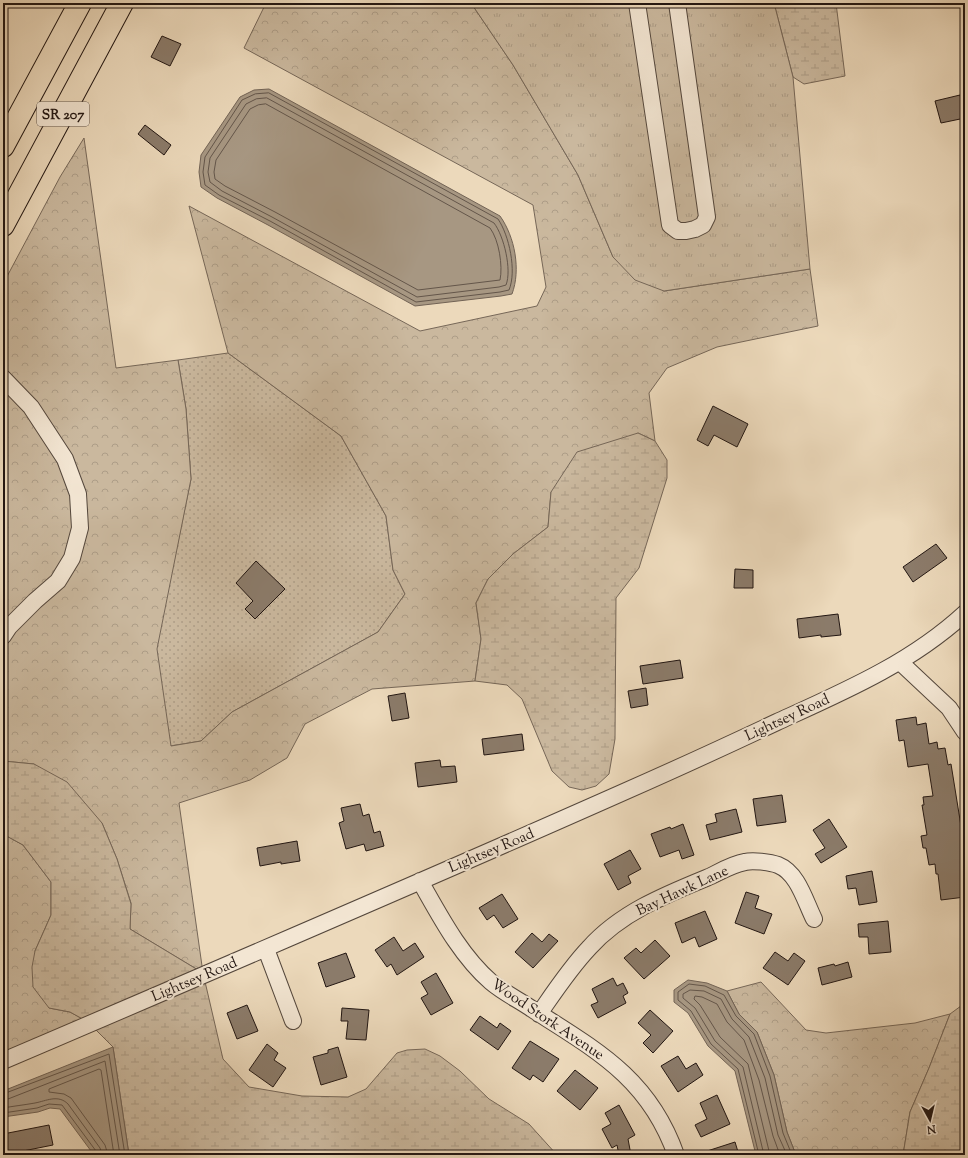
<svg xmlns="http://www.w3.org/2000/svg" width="968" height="1158" font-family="'Sorts Mill Goudy',serif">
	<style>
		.grass { fill: url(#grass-dots); stroke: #766758 }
		.forest { fill: url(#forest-crowns); stroke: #766758 }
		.wetland { fill: url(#wetland-marsh); stroke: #766758 }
		.park { fill: url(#park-tufts); stroke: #766758 }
		.water { fill: #a79782; stroke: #726355 }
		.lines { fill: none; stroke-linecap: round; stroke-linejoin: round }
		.shore { stroke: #64564a; stroke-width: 1 }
		.building { fill: #8b7b6a; stroke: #221612 }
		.minor-casing { stroke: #54473c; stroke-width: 18 }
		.highway-casing { stroke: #221612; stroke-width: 24 }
		.minor { stroke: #f3e6d3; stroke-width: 16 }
		.highway { stroke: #ecd9bb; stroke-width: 22 }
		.labels { text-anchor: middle; stroke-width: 4; stroke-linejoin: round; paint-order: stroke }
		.shield { fill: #f3e6d3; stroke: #61544c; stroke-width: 1 }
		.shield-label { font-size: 14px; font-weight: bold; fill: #221612 }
		.street-label { font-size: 15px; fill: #221612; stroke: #f3e6d3 }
	</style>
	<defs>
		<pattern id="grass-dots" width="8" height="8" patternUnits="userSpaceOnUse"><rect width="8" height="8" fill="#cab89e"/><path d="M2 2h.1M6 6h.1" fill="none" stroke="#ad9d87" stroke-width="1.8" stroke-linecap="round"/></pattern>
		<pattern id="forest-crowns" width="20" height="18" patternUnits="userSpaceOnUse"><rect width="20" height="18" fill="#cab89e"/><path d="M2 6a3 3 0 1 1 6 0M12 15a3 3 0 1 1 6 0" fill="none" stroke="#ad9d87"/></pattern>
		<pattern id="wetland-marsh" width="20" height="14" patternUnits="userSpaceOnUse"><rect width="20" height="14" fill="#cab89e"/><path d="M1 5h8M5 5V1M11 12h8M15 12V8" fill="none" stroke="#ad9d87"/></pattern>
		<pattern id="park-tufts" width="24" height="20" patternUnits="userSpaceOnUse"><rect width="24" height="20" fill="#cab89e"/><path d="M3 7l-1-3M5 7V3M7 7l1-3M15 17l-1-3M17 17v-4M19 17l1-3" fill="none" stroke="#ad9d87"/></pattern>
	</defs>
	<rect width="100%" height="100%" fill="#ecd9bb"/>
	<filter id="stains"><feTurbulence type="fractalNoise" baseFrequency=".005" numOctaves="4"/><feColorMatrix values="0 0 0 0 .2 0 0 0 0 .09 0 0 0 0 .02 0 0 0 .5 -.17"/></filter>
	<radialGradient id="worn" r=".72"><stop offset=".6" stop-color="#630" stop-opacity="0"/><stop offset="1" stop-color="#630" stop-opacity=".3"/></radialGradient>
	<!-- grass -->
	<path class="grass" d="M228,353L341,436L386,516L393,570L405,594L378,632L232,712L201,741L170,746L156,649L191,479L186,409L178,360Z"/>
	<!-- forest -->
	<path class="forest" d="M266,3H471L513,65L578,175L613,257L664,291L810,269L818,326L717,347L667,368L649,393L655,441L638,433L551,492L548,527L513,554L488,579L476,603L481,639L475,681L372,689L305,724L287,758L250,780L179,803L203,973L130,929L131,903L117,859L102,823L34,764L3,761V284L60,177L84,138L116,368L178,360L186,409L191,479L157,649L171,746L201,741L232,712L378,632L405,594L393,570L386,516L341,436L228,353L189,206L420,331L537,306L546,287L533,205L244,48Z
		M3,834L23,845L51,882V915L35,951L49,1008L70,1012L88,1022L3,1059Z
		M761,982L806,1030L826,1033L915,1023L950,1014L929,1068L910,1112L903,1155H796L787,1132L774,1075L757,1032L739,1014L727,991Z"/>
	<!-- wetland -->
	<path class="wetland" d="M774,3H836L845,76L804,84L793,77Z
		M638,433L655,441L667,460V478L639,568L616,598L615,739L609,774L596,786L582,790L569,787L552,771L522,699L507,685L475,681L481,639L476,603L488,579L513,554L548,527L551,492L577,452Z
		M3,761L34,764L67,782L102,823L117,859L131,904L130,929L203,973L223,1059L249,1087L302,1096L348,1097L366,1089L397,1053L407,1050L425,1049L440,1056L460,1071L489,1099L529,1124L557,1155H129L113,1047L88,1022L70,1012L49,1008L33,987L32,967L35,951L51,915V882L23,845L3,834Z
		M965,1003V1155H903L910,1112L929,1068L950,1014Z"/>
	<!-- park -->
	<path class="park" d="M471,3H774L793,77L810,269L664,291L635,280L613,257L578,175L513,65Z"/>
	<!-- water -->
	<path class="water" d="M269,89L500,216C515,237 521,270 512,294L501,296L415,306L268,225L217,198L201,187L199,172L201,155L240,97L254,90Z
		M688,980L707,983L727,991L739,1014L757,1032L774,1075L787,1132L796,1155H756L735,1071L708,1046L688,1013L674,1002V990Z
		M113,1047L129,1155H94L60,1109L50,1108L38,1112L3,1117V1091Z"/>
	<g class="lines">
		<!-- shore -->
		<path class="shore" d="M269,93L498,219C509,235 517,271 509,290L500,292L416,302L270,221L219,195L205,185L203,172L205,157L242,100L255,94Z
			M267,98L494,223C504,236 512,270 506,285L499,287L417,297L272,217L222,191L210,182L208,172L210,158L246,104L256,99Z
			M266,104L490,228C499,240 503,266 500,280L418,290L275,212L225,186L215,179L214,172L216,160L250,109L258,105Z
			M3,1094L109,1054L125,1155
			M3,1099H8L105,1061L120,1155
			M3,1108C14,1106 24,1105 35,1103C46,1101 58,1094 68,1104L100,1148L102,1155
			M3,1113L37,1108L49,1104L62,1105L96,1151L97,1155
			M108,1155L105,1145L71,1098L64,1094L49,1092V1089L99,1069L101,1070L114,1155
			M759,1155L738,1069L711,1044L691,1011L678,1000V992L689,984L705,986L724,995L736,1016L754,1034L770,1076L783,1133L792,1155
			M764,1155L743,1067L715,1041L695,1008L683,998V994L690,990L704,991L721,999L732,1019L749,1037L765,1078L778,1135L787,1155
			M770,1155L748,1064L720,1037L700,1005L694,999L695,996L702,997L717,1004L727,1022L744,1040L759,1080L773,1136L780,1155"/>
	</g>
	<!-- building -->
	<path class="building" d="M162,36L181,44L170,66L151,57Z
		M960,95L965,118L941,123L935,101Z
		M145,125L171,145L164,155L138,134Z
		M713,406L748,424L737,447L714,435L708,446L697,440Z
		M936,544L947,558L913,582L903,567Z
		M256,561L285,589L255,619L245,609L253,601L236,583Z
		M735,569L753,570V588H734Z
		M838,614L841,635L821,637V635L799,638L797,619Z
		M680,660L683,678L643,684L640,666Z
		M646,688L648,705L631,708L628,691Z
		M405,693L409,718L392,721L388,696Z
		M916,717L917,725L926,723L929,744L937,742L938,749L945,748L948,765L951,764L965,851V897L941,900L938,874H936L935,864L929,865L926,848H923L921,836L927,835L922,805H924L923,797L933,796L928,764L908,767L904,740L899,741L896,720Z
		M522,734L524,750L484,755L482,739Z
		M440,760L441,767L455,766L457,782L418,787L415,763Z
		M782,795L786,822L757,826L753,799Z
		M360,804L363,816L369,814L374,833L380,831L384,846L366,851L364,844L346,849L339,823L344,821L341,808Z
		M736,809L742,832L710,840L706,825L717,822L715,814Z
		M829,819L847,847L821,863L815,854L825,848L813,830Z
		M683,824L694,855L682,859L679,850L660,857L651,834L670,827L671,829Z
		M297,841L300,861L281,864V862L260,866L257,848Z
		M630,850L641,869L628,876L631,883L618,890L604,864Z
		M872,871L877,902L859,905L856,888L848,889L846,876Z
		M746,892L759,896L755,908L772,914L764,934L735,923Z
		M502,894L518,919L503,928L494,915L487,920L479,908Z
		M705,911L717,939L699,947L695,937L682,943L675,923Z
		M888,921L891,952L869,954L868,937H859L858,924Z
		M532,933L542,942L549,934L558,941L533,968L515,952Z
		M394,937L403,951L415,943L424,957L397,975L391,964L387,967L375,950Z
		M655,940L670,956L644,979L624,958L636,948L641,953Z
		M775,952L788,961L794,953L805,961L788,985L763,968Z
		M346,953L355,977L326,987L318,963Z
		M848,962L852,977L822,985L818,968L834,964L835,966Z
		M436,973L453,1003L431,1015L421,998L428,994L421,982Z
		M613,978L617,986L623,983L628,993L623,996L626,1003L598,1018L591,1005L598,1002L592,989Z
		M247,1005L258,1031L237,1039L227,1013Z
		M342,1008L369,1010L366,1040L346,1039L348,1021H341Z
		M650,1010L673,1031L653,1053L643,1043L651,1035L638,1023Z
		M480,1016L497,1028L500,1023L511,1031L498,1050L470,1030Z
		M530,1041L559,1059L543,1082L533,1075L530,1080L512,1068Z
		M267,1044L278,1053L274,1060L286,1068L273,1087L249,1070Z
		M338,1047L347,1077L321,1085L313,1057L328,1053V1050Z
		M678,1056L686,1069L696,1063L703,1075L678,1092L661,1066Z
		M575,1070L598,1088L580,1110L557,1091Z
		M717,1095L730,1124L701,1137L695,1125L707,1119L700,1103Z
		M619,1105L635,1135L628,1139L631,1155H619L617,1145L612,1148L602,1129L611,1124L605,1113Z
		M49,1125L53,1145L3,1155V1134Z
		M735,1142L739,1155H701V1153Z"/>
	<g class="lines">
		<!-- minor casing -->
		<g class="minor-casing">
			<path id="minor" d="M637,3L670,225L678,231H686L695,229L703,225L707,217L677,3
				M3,378L31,407L65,459L78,494L80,528L72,558L58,581L35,601L9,627L3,636
				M900,662L949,708L965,732
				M420,881C440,916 460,955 491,982C504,993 519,1000 532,1009C596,1050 649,1078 676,1155
				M266,949L293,1021
				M539,1014C555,991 570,968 589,948C621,912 667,894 711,876C721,871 733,864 745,862C752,860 770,862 778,865C798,873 805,901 814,919
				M3,1061C211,972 419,883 626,791C676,769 726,746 777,722C843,692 911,663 965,613"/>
		</g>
		<!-- highway casing -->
		<g class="highway-casing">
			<path id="highway" d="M3,146L80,3
				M3,225L122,3"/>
		</g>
		<!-- minor -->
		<use href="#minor" class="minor"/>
		<!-- highway -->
		<use href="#highway" class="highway"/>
	</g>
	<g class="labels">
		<!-- shield labels -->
		<rect class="shield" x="37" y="102" width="52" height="24" rx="3"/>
		<g class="shield-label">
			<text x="63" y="119">SR 207</text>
		</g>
		<!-- street labels -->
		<g class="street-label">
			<text transform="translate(787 717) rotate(-25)" y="5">Lightsey Road</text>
			<text transform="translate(491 850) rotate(-23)" y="5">Lightsey Road</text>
			<text transform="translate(682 890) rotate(-25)" y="5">Bay Hawk Lane</text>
			<text transform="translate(194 979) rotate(-23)" y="5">Lightsey Road</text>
			<text transform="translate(548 1019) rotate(34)" y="5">Wood Stork Avenue</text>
		</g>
	</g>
	<!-- margin -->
	<rect width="968" height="1158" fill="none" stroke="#ecd9bb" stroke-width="16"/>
	<rect x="4" y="4" width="960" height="1150" fill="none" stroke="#221612" stroke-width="2"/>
	<rect x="8" y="8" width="952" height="1142" fill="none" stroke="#221612"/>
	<!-- north arrow -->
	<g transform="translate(930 1120) rotate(172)" stroke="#f3e6d3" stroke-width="3" paint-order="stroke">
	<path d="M0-3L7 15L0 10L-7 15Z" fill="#221612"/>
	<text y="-6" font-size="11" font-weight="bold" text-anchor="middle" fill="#221612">N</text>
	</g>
	<rect width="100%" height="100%" filter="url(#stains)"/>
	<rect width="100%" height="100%" fill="url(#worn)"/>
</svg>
